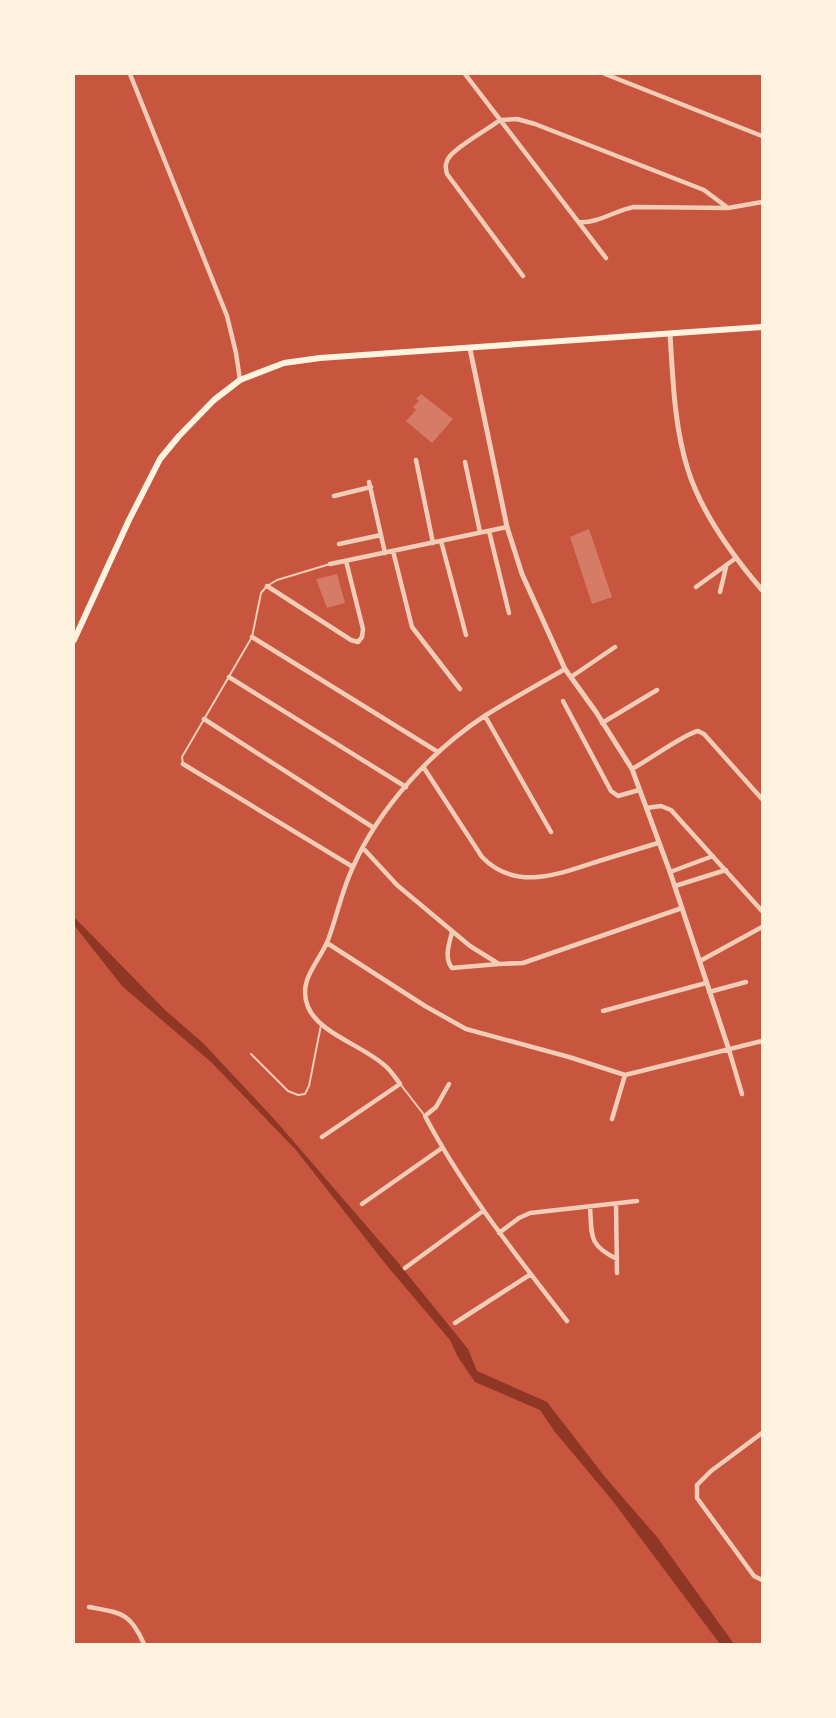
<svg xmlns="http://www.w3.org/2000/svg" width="836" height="1718" font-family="Helvetica,sans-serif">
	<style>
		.water { fill: #8f3625 }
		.building { fill: #d67c66 }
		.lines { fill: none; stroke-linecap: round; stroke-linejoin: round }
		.service { stroke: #f1ccb7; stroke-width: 2 }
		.minor { stroke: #f1ccb7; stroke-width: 4.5 }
		.tertiary { stroke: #f1ccb7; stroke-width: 5 }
		.secondary { stroke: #fff3e0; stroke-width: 6 }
	</style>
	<rect width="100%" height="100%" fill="#c8553d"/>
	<!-- water -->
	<path class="water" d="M74,917L165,1010L203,1043L275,1120L395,1259L468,1349L477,1371L547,1402L605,1477L657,1537L734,1644H720L612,1500L555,1432L540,1410L475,1382L458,1357L450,1340L388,1267L296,1150L211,1062L122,986L74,925Z"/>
	<!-- building -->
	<path class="building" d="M421,394L453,419L432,443L406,421L416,410L413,407L419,401L416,399Z
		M589,529L612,597L592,604L570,537Z
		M337,574L345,603L327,608L316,579Z"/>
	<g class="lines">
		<!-- service -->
		<path class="service" d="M183,764L182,757L252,637L261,593L267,586L277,580L330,564
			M251,1054L288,1091L298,1095L305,1094L309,1086L321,1025
			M401,1085L425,1116"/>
		<!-- minor -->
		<path class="minor" d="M130,74L227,316L236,353L240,380
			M465,74L606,258
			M605,74L762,136
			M500,120L517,119L535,124L704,190L728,208
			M500,120C487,130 459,145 450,156C445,162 445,167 447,174L523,276
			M579,222C597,224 616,210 634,207L728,208L762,202
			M416,460L433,543
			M465,462L480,532
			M369,482L385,553
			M334,496L371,487
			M489,531L509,613
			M441,541L466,635
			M339,544L381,535
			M393,551L412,627L460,689
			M330,564L507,527
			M267,586L351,640L358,642L362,637L363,629L346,561
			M696,587L736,558
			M720,592L726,567
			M252,637L438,752
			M229,677L406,787
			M571,677L615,647
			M563,701L611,791L618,796L639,790
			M485,716L551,832
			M204,719L374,828
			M602,723L657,690
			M183,764L353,867
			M424,768L482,857C516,892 559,874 599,861C619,855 638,849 658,843
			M632,769C649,760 684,734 698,731L704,734L762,799
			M646,808L661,806L671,810L762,911
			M363,848L397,885L470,946L499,964L523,963L682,908
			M670,872L713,856
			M675,886L726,870
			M452,932C449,944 444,958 452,968L499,964
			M327,943L425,1006L466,1029L569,1057L625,1075L762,1041
			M700,961L762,927
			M709,992L746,982
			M603,1011L706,983
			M729,1050L742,1094
			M449,1084L436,1107L425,1116C464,1190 516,1255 567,1321
			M612,1119L625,1075
			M322,1137L400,1084C395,1077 390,1069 383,1064C361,1045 319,1033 308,1007C297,980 319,963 328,940C337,916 342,890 353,867C379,808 432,750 486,715C512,699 539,684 565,669
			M362,1204L442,1148
			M616,1204L617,1273
			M590,1206C592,1236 588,1245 617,1259
			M499,1233L519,1218L530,1213L637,1201
			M405,1268L483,1211
			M455,1323L531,1274
			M762,1433L711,1471L697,1485V1498L754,1576L762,1580
			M89,1607C121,1613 130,1612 144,1644"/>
		<!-- tertiary -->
		<path class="tertiary" d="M670,334C673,379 674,426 688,470C702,514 732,555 762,590
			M470,349L507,527L522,574L565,669L596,712L632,769L670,872L729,1050"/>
		<!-- secondary -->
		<path class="secondary" d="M74,640L129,520L160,459L179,436L214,400L240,380L284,363L320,358L762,327"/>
	</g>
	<!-- border -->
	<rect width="836" height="1718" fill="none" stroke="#fff3e0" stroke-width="150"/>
</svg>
